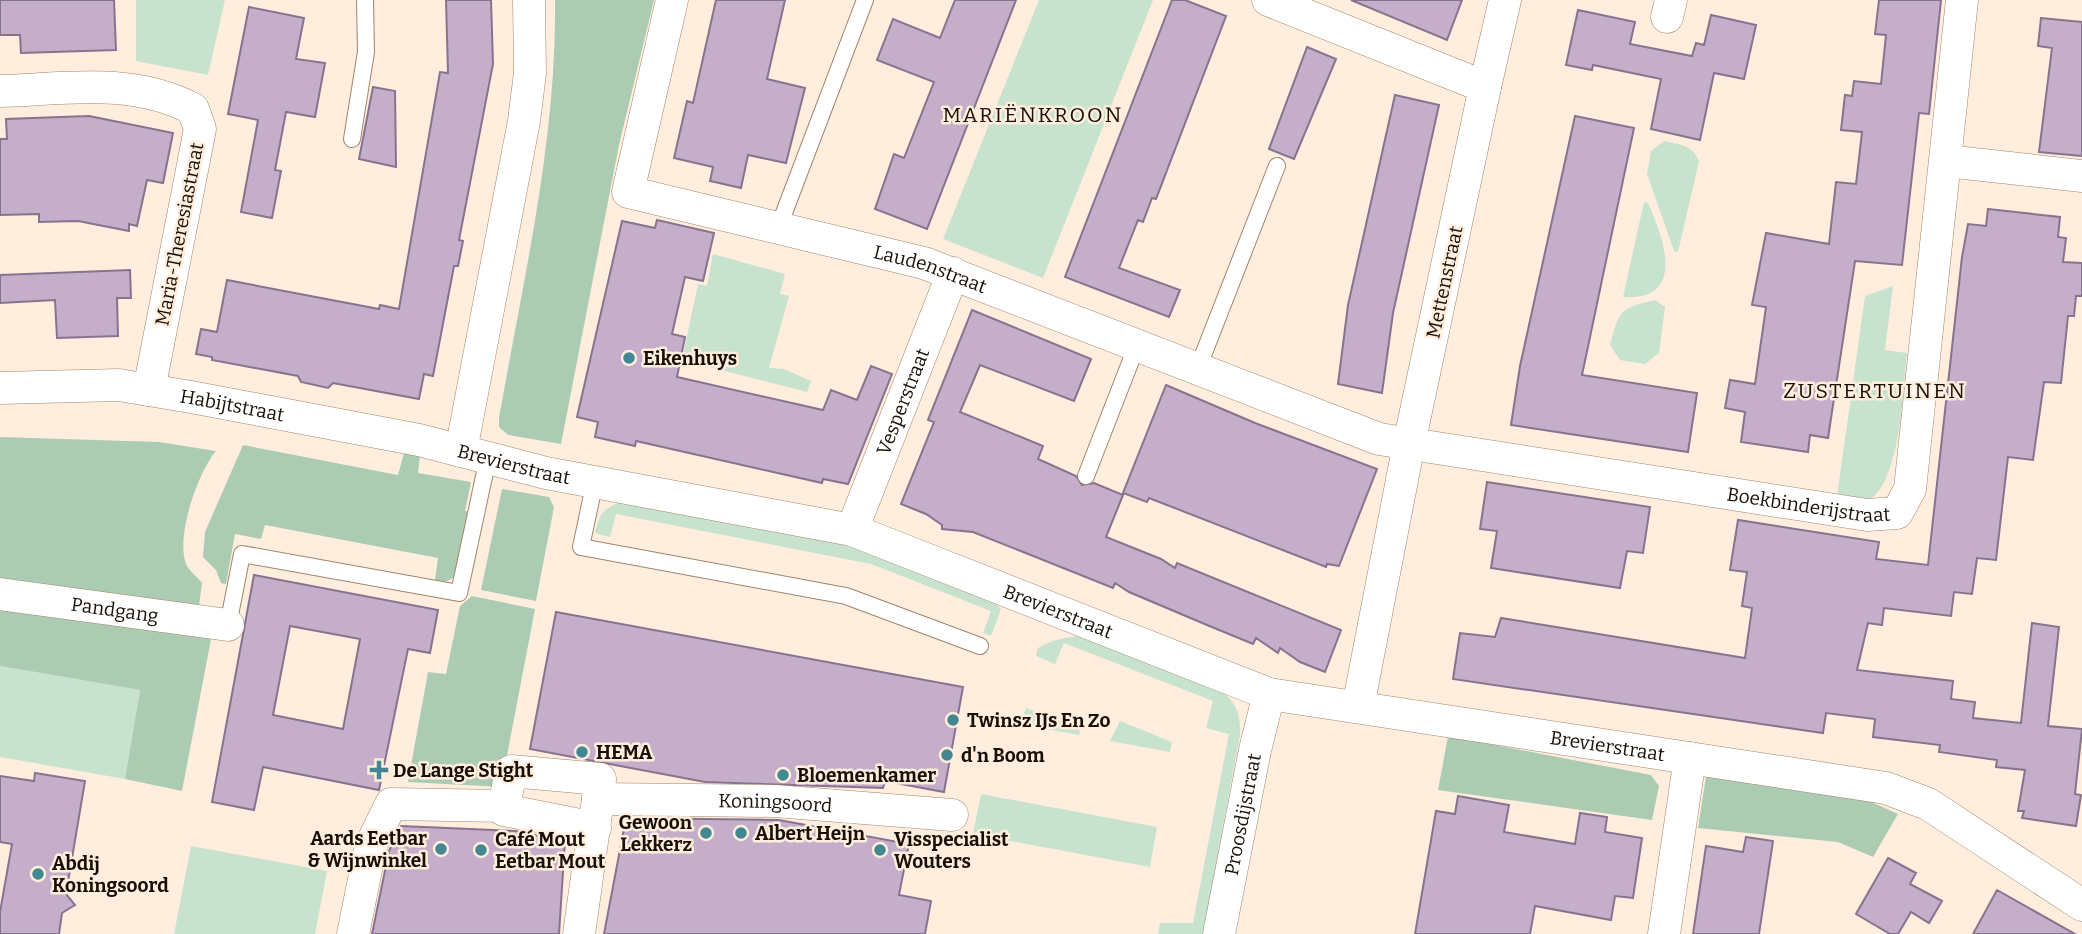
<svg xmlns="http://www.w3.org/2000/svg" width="2082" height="934" font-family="Bitter,serif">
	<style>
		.green { fill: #c7e3ce }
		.forest { fill: #accbb3 }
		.building { fill: #c5aeca; stroke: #88738e; stroke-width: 2; fill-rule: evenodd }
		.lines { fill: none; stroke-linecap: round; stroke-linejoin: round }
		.lane-casing { stroke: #9f856c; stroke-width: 18 }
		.street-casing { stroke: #9f856c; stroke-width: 33 }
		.lane { stroke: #fff; stroke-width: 16 }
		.street { stroke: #fff; stroke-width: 32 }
		.poi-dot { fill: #418892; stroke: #ffeddd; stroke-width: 2.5 }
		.labels { text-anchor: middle; stroke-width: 5; stroke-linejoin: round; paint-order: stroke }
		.street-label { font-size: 19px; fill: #180f06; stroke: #ffeddd }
		.poi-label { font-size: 19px; font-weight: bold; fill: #180f06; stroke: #ffeddd; text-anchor: start }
		.neighbourhood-label { font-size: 21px; letter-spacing: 2px; fill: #180f06; stroke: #ffeddd }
	</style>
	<rect width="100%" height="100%" fill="#ffeddd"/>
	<!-- green -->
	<path class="green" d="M136,0H225L208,75L136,61Z
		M1039,0H1153L1043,278L943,239Z
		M1664,141C1679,144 1693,145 1699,161L1678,252L1674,251L1647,174L1651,151Z
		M1644,202L1648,203C1664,239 1687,301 1623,297Z
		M713,254L785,274L780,294L789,296L769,368L784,369L811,381L807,392L682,360L698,284L707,286Z
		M1893,286L1885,350L1907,353C1903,386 1901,494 1863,502C1856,503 1844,498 1837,496L1865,296Z
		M1655,300L1665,307L1659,353L1645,364L1620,360L1610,345C1619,311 1619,308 1655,300Z
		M621,502L855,547L990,599L1001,609L991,636L983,633L991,611L871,564L616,514L610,537L595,533C599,515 603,508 621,502Z
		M1081,636L1219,690C1236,701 1241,714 1240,735L1203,934H1158L1160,923H1193L1229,734L1206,728L1213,701L1064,643L1055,664L1036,656L1038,648C1052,640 1064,637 1081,636Z
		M0,666L140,690L125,779L0,757Z
		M1026,708L1080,729L1079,735L1020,724Z
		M1120,721L1172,742L1170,752L1110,741Z
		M981,794L1157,827L1150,867L973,834Z
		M191,846L327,871L315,934H174Z"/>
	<!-- forest -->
	<path class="forest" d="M555,0H654L619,145L561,444L508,435L499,427V418C523,280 557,140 555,0Z
		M0,437L159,442L216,451C198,472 174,540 187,566C191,572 198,578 202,583L199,606L0,578Z
		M243,445L398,475L404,453L420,455L418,473L471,482L465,511L470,512L455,577L445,582L435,580L438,558L265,525L261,539L235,534L226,584L221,583L216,570L203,557L205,532Z
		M502,489L549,497L554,507L536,601L481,590Z
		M472,596L535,609L501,787L408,782L428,672L446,674L460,606Z
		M0,605L212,634L182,791L125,779L140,690L0,666Z
		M1448,736L1651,775L1659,786L1652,820L1438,790Z
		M1708,764L1842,789L1898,814L1873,857L1838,842L1698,828Z"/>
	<!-- building -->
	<path class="building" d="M0,0H114L116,50L21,53L20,35H0Z
		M446,0H491L493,64L459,240L463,241L458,266H454L433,376L424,374L419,399L333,383L328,388L301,382L298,376L212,360V357L196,354L201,329L217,332L227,280L379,309L380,305L399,309L440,72L448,73Z
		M716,0H785L767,79L805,88L786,163L748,155L741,188L710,181L713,167L674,158L687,101L693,103Z
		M955,0H1016L927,229L875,209L894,154L904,158L934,82L877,60L893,19L940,38Z
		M1172,0H1185L1226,16L1156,199L1152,198L1143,222L1138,220L1119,268L1180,290L1169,317L1065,277Z
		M1351,0H1462L1447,40Z
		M1879,0H1941L1929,114L1919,113L1902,265L1855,261L1828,438L1810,435L1808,452L1741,442L1745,412L1725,408L1730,380L1755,384L1766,307L1752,305L1766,233L1829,244L1836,182L1856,184L1862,132L1841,130L1845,95L1852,96L1854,81L1881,84L1886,35L1875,34Z
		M249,7L304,18L296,59L325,63L315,117L286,112L275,170L281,171L272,218L241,212L258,120L228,114Z
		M1578,10L1635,22L1630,44L1692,56L1696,43L1704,45L1711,15L1756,25L1744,79L1714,73L1700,140L1651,129L1661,79L1593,65L1592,70L1566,65Z
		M2041,18L2082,22V156L2039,152L2052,48L2038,46Z
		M1307,47L1336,59L1294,159L1269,149Z
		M373,87L395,91L396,167L359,159Z
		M1395,95L1439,105L1393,313L1382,393L1338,384L1348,305Z
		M89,116L173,133L163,183L147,180L137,226L129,224V231L78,221L39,222V214L0,215V139H7L6,119Z
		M1575,116L1634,128L1582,375L1697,393L1688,452L1511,425L1520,366Z
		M1988,209L2060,217L2058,237L2066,238L2063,262L2082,263V296H2076L2074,316H2068L2061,383L2044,382L2033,460L2008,457L1996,560L1977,558L1972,594L1954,592L1951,616L1884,608L1882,625L1868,623L1857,670L1953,681L1951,699L1975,702L1973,718L2021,723L2032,623L2059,627L2048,726L2082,729L2075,794L2081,795L2076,826L2022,818L2024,811H2018L2025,770L1996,767L1997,760L1939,752L1940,745L1873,737L1875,719L1826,713L1823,733L1453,679L1460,633L1495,637L1501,618L1745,658L1752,608L1742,606L1747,572L1730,570L1738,520L1879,542L1876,559L1928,565L1962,257L1968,224L1986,226Z
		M657,220L714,233L703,281L685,277L672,334L685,337L677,377L823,410L831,390L857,400L871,366L892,374L848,484L823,479L822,483L636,441L635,446L595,437L598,422L577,417L622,221L655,228Z
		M130,270L131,298H117L118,336L57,338L55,300L0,303V275Z
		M972,310L1091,359L1074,401L980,365L960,412L1043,446L1038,459L1076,476L1082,485L1094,483L1123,495L1106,537L1161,559L1175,568L1177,563L1341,630L1325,672L1300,662L1280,648L1278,653L1256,638L1253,644L1207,625L1129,592L1115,583L1113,588L973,532L942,529V525L926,514L901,504L934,422L928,420Z
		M1166,385L1255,423L1377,469L1339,566L1327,564L1326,567L1149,498L1147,502L1123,493Z
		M1487,482L1650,507L1643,553L1627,551L1620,588L1491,568L1497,531L1480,529Z
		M254,575L438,610L430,653L408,649L379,790L263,767L254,810L212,802ZM290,626L360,639L343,729L273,715Z
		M556,612L963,687L944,792L885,781L883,788L705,782L530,749Z
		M35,773L85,781L66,894L75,905L62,913L59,934H0V912L12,844L0,842V776L34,781Z
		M1458,796L1509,805L1504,832L1575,844L1580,813L1607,817L1605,832L1642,838L1633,898L1615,896L1611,920L1535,906L1530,934H1415L1436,811L1455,814Z
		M626,818L779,820L909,844L899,895L931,901L925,934H604Z
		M401,826L516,831L565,841L559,934H372L389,851Z
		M1746,837L1773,841L1759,934H1693L1706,846L1743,852Z
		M1888,858L1916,873L1910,884L1942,901L1929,923L1911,912L1898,934H1890L1856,914Z
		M1997,890L2075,934H1973Z"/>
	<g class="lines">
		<!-- lane casing -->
		<g class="lane-casing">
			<path id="lane" d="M352,139L366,52L365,0
				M779,226L865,0
				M1198,368L1277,166
				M1086,476L1137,345
				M595,481L581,547L846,596L980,646
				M228,625L242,554L459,593L488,458"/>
		</g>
		<!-- street casing -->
		<g class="street-casing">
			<g id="street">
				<path id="s1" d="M672,0L628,192L924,263L1379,439L1867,515L1897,513L1910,489L1962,0"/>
				<path d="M1268,0L1485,87L1409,444L1358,707"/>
				<path d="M1667,17L1671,0"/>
				<path d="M1485,87L1505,0"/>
				<path d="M0,91C67,89 132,77 193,109L200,129L149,390"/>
				<path d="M1946,161L2082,176"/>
				<path id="s2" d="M0,388L119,385L191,397L419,440L546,473L852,530L1269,694L1886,788L1928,804L2082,905"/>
				<path d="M461,451L524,121L530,73L529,0"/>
				<path id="s3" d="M852,530L953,273"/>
				<path id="s4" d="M0,594L228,625"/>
				<path d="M504,806V810L595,828"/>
				<path id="s5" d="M353,934L371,845L391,804L504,806L511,771L600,779L598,799L775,801L952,815"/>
				<path d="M579,934L598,799"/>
				<path id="s6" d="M1219,934L1255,750L1269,694"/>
				<path d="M1664,934L1690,758"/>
			</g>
		</g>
		<!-- lane -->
		<use href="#lane" class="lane"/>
		<!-- street -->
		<use href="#street" class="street"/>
	</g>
	<!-- markers -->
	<g class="poi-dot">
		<circle cx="629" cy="358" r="7"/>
		<circle cx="953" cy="720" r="7"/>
		<circle cx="582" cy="752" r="7"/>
		<circle cx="947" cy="755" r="7"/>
		<path d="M375.5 759.5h7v7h7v7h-7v7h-7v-7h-7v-7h7z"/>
		<circle cx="783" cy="775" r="7"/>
		<circle cx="706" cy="833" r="7"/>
		<circle cx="741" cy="833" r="7"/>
		<circle cx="441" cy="849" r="7"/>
		<circle cx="481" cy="850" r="7"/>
		<circle cx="880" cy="850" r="7"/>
		<circle cx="38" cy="874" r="7"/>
	</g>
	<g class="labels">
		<!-- street labels -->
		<g class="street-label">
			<text transform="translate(179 234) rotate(-79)" y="7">Maria-Theresiastraat</text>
			<text dy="7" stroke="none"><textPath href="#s1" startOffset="509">Laudenstraat</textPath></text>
			<text transform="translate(1444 282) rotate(-78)" y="7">Mettenstraat</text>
			<text dy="7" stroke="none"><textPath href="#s3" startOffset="138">Vesperstraat</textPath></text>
			<text dy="7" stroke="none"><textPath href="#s2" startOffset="234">Habijtstraat</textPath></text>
			<text dy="7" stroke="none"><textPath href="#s2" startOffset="522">Brevierstraat</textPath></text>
			<text dy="7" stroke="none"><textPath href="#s1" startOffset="1424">Boekbinderijstraat</textPath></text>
			<text dy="7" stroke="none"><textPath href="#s4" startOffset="116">Pandgang</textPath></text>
			<text dy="7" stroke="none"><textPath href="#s2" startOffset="1088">Brevierstraat</textPath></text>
			<text dy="7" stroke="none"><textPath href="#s2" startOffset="1657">Brevierstraat</textPath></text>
			<text dy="7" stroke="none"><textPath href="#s5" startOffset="572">Koningsoord</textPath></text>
			<text dy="7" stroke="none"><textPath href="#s6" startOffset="122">Proosdijstraat</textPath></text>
		</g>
		<!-- poi labels -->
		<g class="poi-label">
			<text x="643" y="365">Eikenhuys</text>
			<text x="967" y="727">Twinsz IJs En Zo</text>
			<text x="596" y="759">HEMA</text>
			<text x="961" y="762">d'n Boom</text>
			<text x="393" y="777">De Lange Stight</text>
			<text x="797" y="782">Bloemenkamer</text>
			<text x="692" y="829" text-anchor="end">Gewoon<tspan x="692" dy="22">Lekkerz</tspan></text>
			<text x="755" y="840">Albert Heijn</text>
			<text x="427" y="845" text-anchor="end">Aards Eetbar<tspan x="427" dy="22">&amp; Wijnwinkel</tspan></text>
			<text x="495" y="846">Café Mout<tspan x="495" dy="22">Eetbar Mout</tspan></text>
			<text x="894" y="846">Visspecialist<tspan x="894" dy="22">Wouters</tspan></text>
			<text x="52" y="870">Abdij<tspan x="52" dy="22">Koningsoord</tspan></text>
		</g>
		<!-- neighbourhood labels -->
		<g class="neighbourhood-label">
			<text x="1033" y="122">MARIËNKROON</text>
			<text x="1875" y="398">ZUSTERTUINEN</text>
		</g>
	</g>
</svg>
